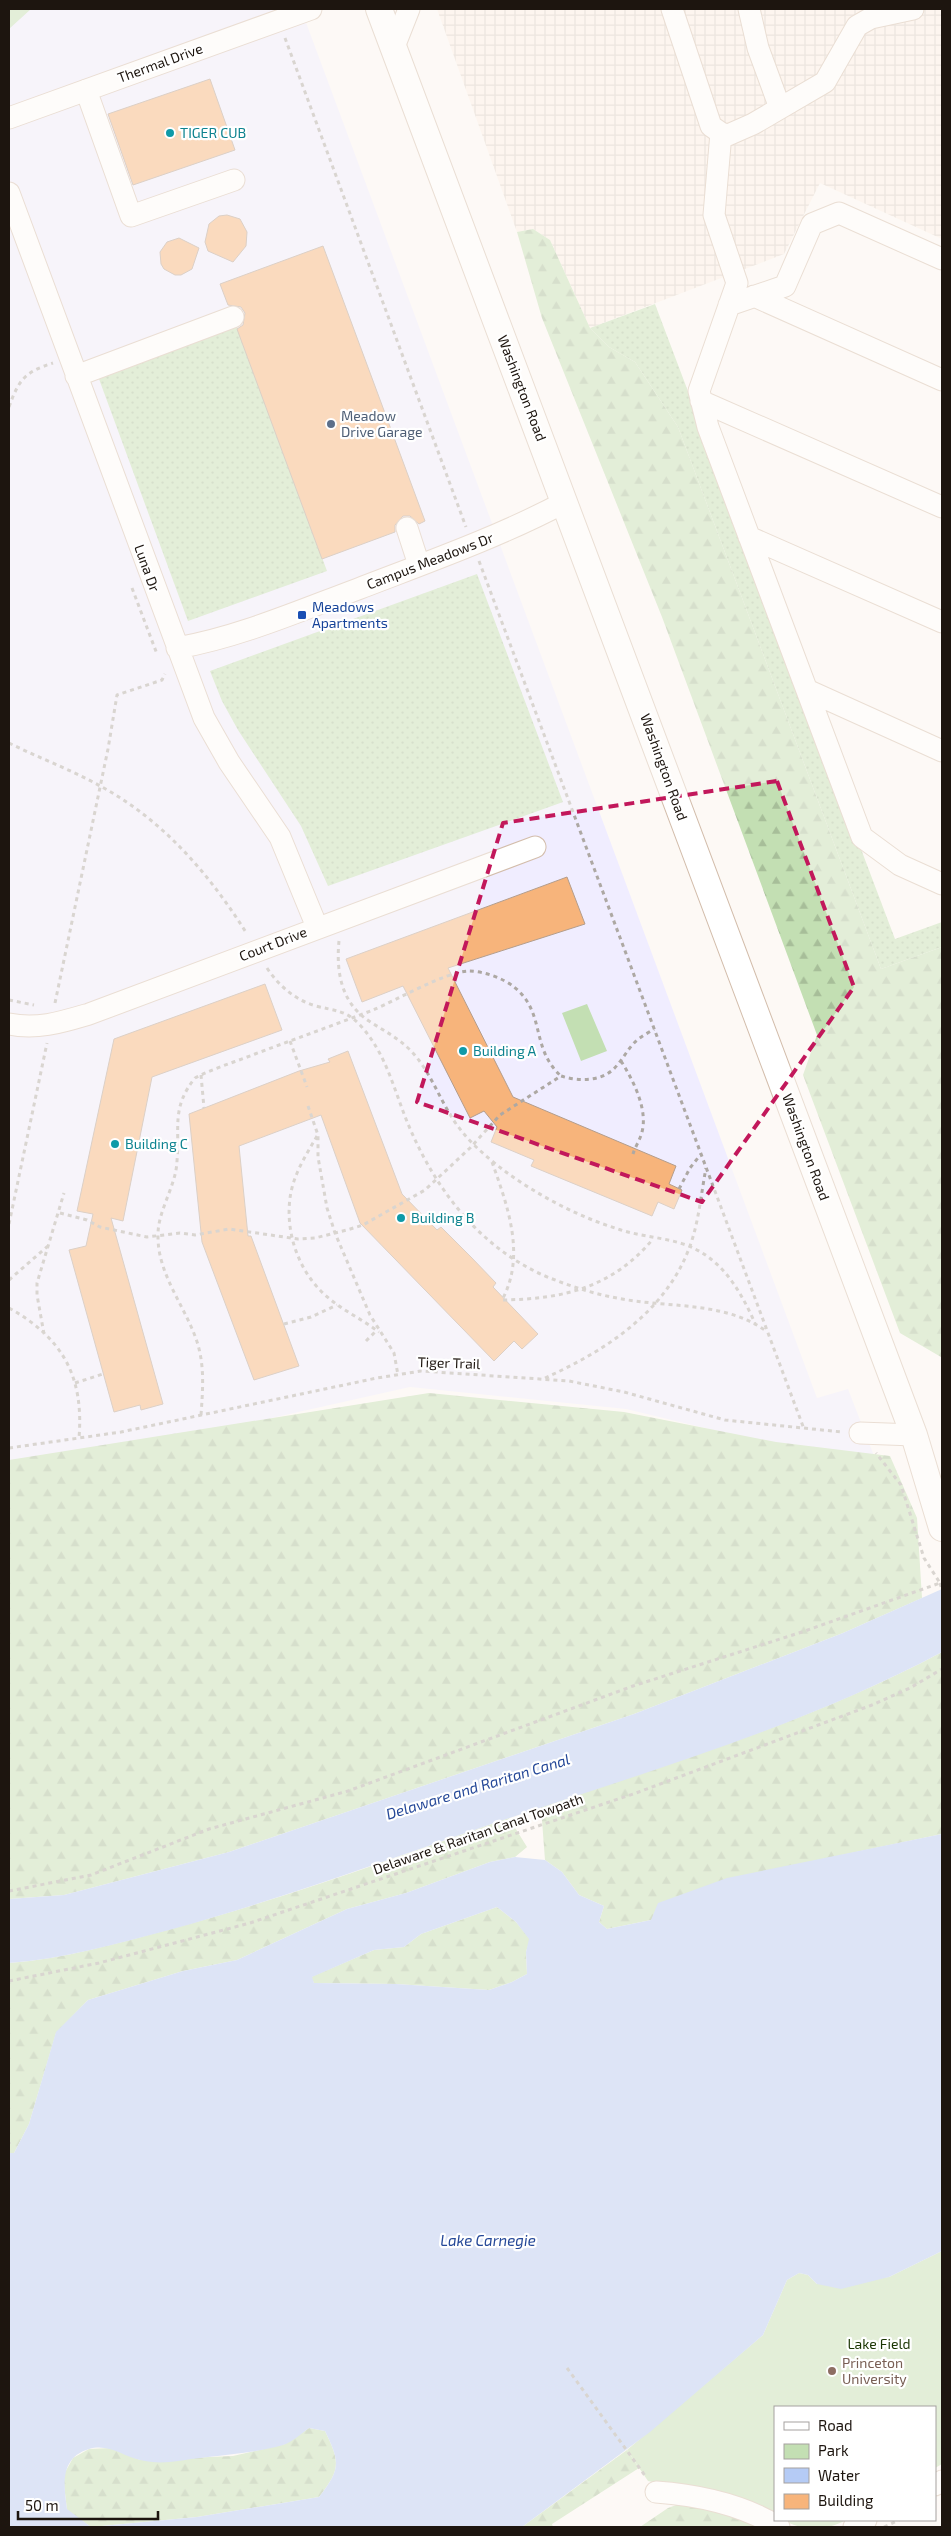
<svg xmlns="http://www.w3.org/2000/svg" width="951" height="2536" font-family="'Exo 2',sans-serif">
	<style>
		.industrial { fill: url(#industrial-grid) }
		.education { fill: #f0edff }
		.grass { fill: url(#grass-dots) }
		.forest { fill: url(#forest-firs) }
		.park { fill: #c3dfb3 }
		.water { fill: #b5cbf5; fill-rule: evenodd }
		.building { fill: #f7b47b; stroke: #b39d8c }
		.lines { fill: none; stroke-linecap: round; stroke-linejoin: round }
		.minor-casing { stroke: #d3bdab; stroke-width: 23 }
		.major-casing { stroke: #d3bdab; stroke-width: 28 }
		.path { stroke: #ada8a3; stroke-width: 3; stroke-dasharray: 4 4; stroke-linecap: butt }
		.minor { stroke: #fff; stroke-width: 21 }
		.major { stroke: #fff; stroke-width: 26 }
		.marked { fill: none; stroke: #c2185b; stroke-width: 4; stroke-dasharray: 10 6; stroke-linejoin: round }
		.culture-dot { fill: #0f9aa8; stroke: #fff; stroke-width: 2 }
		.service-dot { fill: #5c6f8a; stroke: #fff; stroke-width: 2 }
		.transit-dot { fill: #1a4fb4; stroke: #fff; stroke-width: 2 }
		.education-dot { fill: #8d6e63; stroke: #fff; stroke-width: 2 }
		.labels { text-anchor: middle; stroke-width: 4.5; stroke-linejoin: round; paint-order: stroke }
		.street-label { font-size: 14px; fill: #1d150f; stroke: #fff }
		.culture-label { font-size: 14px; fill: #0d838f; stroke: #fff; text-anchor: start }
		.service-label { font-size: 14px; fill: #4e5e75; stroke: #fff; text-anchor: start }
		.transit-label { font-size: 14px; fill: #164399; stroke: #fff; text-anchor: start }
		.park-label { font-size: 14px; fill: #1a3502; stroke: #fff }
		.education-label { font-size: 14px; fill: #785e54; stroke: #fff; text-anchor: start }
		.water-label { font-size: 15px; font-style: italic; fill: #254898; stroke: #fff }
	</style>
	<defs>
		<pattern id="industrial-grid" width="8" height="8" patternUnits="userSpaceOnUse" patternTransform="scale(1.25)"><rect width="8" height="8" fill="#fcf0e6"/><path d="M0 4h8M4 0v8" fill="none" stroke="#d8cdc4"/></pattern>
		<pattern id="grass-dots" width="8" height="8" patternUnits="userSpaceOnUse" patternTransform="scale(1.25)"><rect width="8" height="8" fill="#c3dfb3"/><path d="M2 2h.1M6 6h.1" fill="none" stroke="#a7be99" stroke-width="1.8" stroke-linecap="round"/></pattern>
		<pattern id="forest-firs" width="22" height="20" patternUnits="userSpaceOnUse" patternTransform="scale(1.25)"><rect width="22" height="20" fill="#c3dfb3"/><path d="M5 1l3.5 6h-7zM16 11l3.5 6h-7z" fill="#a7be99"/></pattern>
	</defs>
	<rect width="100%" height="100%" fill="#fdf9f5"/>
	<!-- industrial -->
	<path class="industrial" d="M437,9H942V239L820,183L784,254L590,328L550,240L533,229L517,232Z"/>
	<!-- education -->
	<path class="education" d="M9,9H301L817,1398L848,1389L876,1461L809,1453L626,1409L410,1387L97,1457L9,1466Z"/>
	<!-- grass -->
	<path class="grass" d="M655,304L895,939L942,922V947L881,969L678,427L635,362L609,347L590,328Z
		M237,327L327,571L188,621L99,379Z
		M477,574L563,802L328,886L301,826L238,730L222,701L210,671Z"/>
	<!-- forest -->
	<path class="forest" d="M533,229L550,240L590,328L609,347L635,362L678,427L881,969L942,947V1360L941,1357L900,1333L803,1075L817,1035L662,617L542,318L517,232Z
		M429,1393L624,1412L776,1442L890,1456L917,1518L922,1598L843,1633L634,1714L229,1852L64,1895L9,1899V1460Z
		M942,1652V1834L727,1879L651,1920L607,1929L599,1922L604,1906L579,1895L562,1872L545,1860L541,1807C677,1761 815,1720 942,1652Z
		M509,1818L527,1847L515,1857L490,1862L406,1893L347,1909L237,1960L183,1971L88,2000L56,2033L29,2124L14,2153H9V1963C64,1959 118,1943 171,1929C286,1898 397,1857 509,1818Z
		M497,1907L516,1922L530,1939L526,1952L527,1974L512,1982L489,1990L396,1984L314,1983L311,1977L374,1950L404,1947L421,1934Z
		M309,2428L325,2431C340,2462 341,2469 319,2497L197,2517L91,2527L67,2510L63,2476L73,2458L89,2449L111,2448L140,2460L233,2456L285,2444Z
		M627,2450L639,2468L552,2524L553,2527H522Z
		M682,2503L698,2504L766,2527H640L668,2508Z"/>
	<!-- park -->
	<path class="park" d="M9,9H31L9,29Z
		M587,1004L607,1051L581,1061L562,1013Z
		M942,2251V2464L935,2468V2407H775V2515L707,2494L648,2481L627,2450L763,2335L787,2280L799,2273L808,2275L817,2284L889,2277Z
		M783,2520H846C827,2531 802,2531 783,2520Z"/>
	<!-- water -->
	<path class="water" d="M942,1589V1652C796,1730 635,1775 480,1828C376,1864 274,1901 169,1930C116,1944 63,1959 9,1963V1899L64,1895L229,1852L634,1714L843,1633Z
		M942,1834V2251L889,2277L841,2289L817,2284L808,2275L799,2273L787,2280L763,2335L650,2432L522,2527H9V2153H14L29,2124L56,2032L88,2000L183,1971L237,1960L347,1909L406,1893L490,1862L515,1857L545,1860L562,1872L579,1895L604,1906L599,1922L607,1929L651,1920L658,1903L727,1878ZM497,1907L516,1922L529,1939L526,1952L527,1974L512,1982L489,1990L396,1984L314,1983L312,1977L374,1950L404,1947L421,1934ZM309,2428L325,2431C340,2462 341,2469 319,2497L197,2517L91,2527L67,2509C64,2486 59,2458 89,2449C108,2443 123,2456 140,2460C164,2466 185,2459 208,2457C233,2454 259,2452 283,2445C292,2442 301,2434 309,2428Z"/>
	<!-- building -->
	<path class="building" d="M210,79L235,150L133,185L108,114Z
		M227,215L240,219L247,232L246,246L233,262L208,251L205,242L209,224L219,216Z
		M179,238L199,248L192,269L181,275H175L164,269L161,264L160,252L167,242Z
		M323,246L425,521L419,524L410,516H403L395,525V532L322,559L237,329L243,325L245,313L241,307L228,305L220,284Z
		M567,877L585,924L448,968L513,1097L676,1166L669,1184L682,1190L674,1209L658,1202L652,1216L531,1166L534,1160L491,1142L497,1127L484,1111L470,1118L403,986L362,1002L346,959Z
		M265,984L282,1030L152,1077L123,1221L111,1218L163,1404L141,1410L140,1405L114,1412L69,1250L86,1246L93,1214L77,1211L114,1039Z
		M348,1051L402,1194L437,1230L441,1227L471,1257L496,1283L493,1287L538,1334L522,1349L514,1341L494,1361L360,1223L321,1115L239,1146L248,1236H251L299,1366L254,1380L202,1242L189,1114L299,1071L330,1062L328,1059Z"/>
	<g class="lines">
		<!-- minor casing -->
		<g class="minor-casing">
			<path id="minor" d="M672,9L711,126L721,133L728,135L753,124L825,82L857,26L871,18L913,9
				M749,9L758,48L780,108
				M394,47L409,9
				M86,90L131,216L234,180
				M9,118L311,9
				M721,133L714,215L737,283L699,391L708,427L862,837L900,865L942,884
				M9,193L204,718L229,762L280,837L317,927
				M754,296L942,380
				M729,305L785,286L812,224L839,213L942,259
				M76,376L233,317
				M701,401L942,507
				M407,528L419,565
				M749,537L942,622
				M177,648C239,637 299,611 358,589C428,562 499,537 565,502
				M807,690L942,751
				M9,1024C37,1030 62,1022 89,1014L535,847
				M860,1433L914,1435
				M935,2485L942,2481
				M656,2492C698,2495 743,2505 779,2527
				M854,2527L866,2520"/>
		</g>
		<!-- major casing -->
		<g class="major-casing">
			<path id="major" d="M379,9L914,1435L942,1528"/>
		</g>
		<!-- path -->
		<path class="path" d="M285,38L466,527
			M9,407C19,379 25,372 53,363
			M479,561L804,1429
			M132,588L157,654
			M9,743C39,758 72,770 102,787C164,821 210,875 247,934
			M339,941C336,971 341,1003 369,1021C384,1031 399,1038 412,1052C429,1070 438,1095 451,1116C464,1138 486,1157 506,1172C539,1196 579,1217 618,1229C638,1236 660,1237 680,1243C720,1255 739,1288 755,1323
			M267,968C279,986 295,1000 316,1006C335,1011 346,1010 360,1025C385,1052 393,1086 406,1119C433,1186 477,1246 545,1276C574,1288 604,1297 635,1301C679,1307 729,1304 766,1331
			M9,1000L34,1005
			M55,1003L108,749L117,695L162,680L165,674
			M290,1041L307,1087
			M621,1061C633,1080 648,1109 642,1132C640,1140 635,1147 633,1154
			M201,1075L204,1108
			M308,1106L318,1135V1157L327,1208L335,1233L370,1315L394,1353L398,1375
			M317,1136C306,1155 293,1175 290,1198C285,1236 301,1277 331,1300C346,1312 363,1320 379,1332
			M492,1162C508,1207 526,1256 502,1300C563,1299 612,1288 653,1239
			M679,1189L690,1168L701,1154
			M60,1213L87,1220L100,1227L147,1237L180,1233L195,1235L229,1229L298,1239L315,1238L347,1230L363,1225L425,1190L470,1148L500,1115L561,1076C580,1082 605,1082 618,1064C624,1057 628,1049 635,1042C640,1037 648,1033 654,1029
			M9,1224L47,1043
			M9,1280L49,1245
			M9,1308C63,1338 84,1377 79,1438
			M284,1324L311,1317L337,1305
			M44,1334L37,1295V1283L64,1193
			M366,1341L377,1330
			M545,1378C605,1351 666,1312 690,1246C699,1221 701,1194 706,1168
			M75,1383L103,1374
			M201,1415C203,1387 205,1362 195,1336C183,1304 158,1273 158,1237C157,1211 176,1187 177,1161C180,1127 171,1108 195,1078C214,1068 235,1062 255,1054C295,1039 334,1025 373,1010C397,1000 445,972 468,971C483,971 503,978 514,987C546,1012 530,1048 561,1076
			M9,1448L121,1432L377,1378L421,1371L569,1381L624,1392L725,1420L842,1432
			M940,1583L942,1590
			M9,1891L91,1875L209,1829L348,1791L633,1686L802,1632L940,1583L924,1558L901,1485L876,1453
			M9,1981L99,1963L250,1923L636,1793L872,1705L910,1688L942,1669
			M9,2143L10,2144
			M567,2368L646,2477
			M884,2527L899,2520"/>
		<!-- minor -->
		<use href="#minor" class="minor"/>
		<!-- major -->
		<use href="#major" class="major"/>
	</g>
	<!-- marked area -->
	<path d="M0 0H951V2536H0ZM777,781L854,987L702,1202L417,1102L503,823Z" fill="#fdf9f5" fill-opacity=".55" fill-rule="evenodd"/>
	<path class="marked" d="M777,781L854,987L702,1202L417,1102L503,823Z"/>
	<!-- markers -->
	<g class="culture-dot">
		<circle cx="170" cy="133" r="5"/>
		<circle cx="463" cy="1051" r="5"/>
		<circle cx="115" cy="1144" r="5"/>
		<circle cx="401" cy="1218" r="5"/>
	</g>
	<circle class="service-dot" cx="331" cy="424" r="5"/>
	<rect class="transit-dot" x="297" y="610" width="10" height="10" rx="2.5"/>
	<circle class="education-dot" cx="832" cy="2371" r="5"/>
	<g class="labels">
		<!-- street labels -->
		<g class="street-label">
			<text transform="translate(160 63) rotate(-20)" y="5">Thermal Drive</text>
			<text transform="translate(522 388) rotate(69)" y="5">Washington Road</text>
			<text transform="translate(430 561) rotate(-21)" y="5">Campus Meadows Dr</text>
			<text transform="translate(147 568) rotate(70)" y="5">Luna Dr</text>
			<text transform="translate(664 767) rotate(70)" y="5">Washington Road</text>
			<text transform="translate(273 944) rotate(-21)" y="5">Court Drive</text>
			<text transform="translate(806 1147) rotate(70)" y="5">Washington Road</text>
			<text transform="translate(449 1363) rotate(2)" y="5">Tiger Trail</text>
			<text transform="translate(478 1834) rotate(-19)" y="5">Delaware &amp; Raritan Canal Towpath</text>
		</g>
		<!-- culture labels -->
		<g class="culture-label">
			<text x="180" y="138">TIGER CUB</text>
			<text x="473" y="1056">Building A</text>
			<text x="125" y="1149">Building C</text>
			<text x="411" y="1223">Building B</text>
		</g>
		<!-- service labels -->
		<g class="service-label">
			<text x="341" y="421">Meadow<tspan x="341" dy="16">Drive Garage</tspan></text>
		</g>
		<!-- transit labels -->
		<g class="transit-label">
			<text x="312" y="612">Meadows<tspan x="312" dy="16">Apartments</tspan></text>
		</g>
		<!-- park labels -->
		<g class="park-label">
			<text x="879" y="2349">Lake Field</text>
		</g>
		<!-- education labels -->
		<g class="education-label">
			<text x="842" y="2368">Princeton<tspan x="842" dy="16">University</tspan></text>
		</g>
		<!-- water labels -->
		<g class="water-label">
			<text transform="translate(478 1787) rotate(-17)" y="5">Delaware and Raritan Canal</text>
			<text x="488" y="2246">Lake Carnegie</text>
		</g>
	</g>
	<!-- border -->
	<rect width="951" height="2536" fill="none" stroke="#1d150f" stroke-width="20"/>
	<!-- legend -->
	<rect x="774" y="2406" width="162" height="115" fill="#ffffff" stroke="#a5a19f"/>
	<rect x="784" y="2422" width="25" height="8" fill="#ffffff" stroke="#a5a19f"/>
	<text x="818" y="2431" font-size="15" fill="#1d150f">Road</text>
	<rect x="784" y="2444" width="25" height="15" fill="#c3dfb3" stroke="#a5a19f"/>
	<text x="818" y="2456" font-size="15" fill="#1d150f">Park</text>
	<rect x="784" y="2468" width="25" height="15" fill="#b5cbf5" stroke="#a5a19f"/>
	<text x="818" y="2481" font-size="15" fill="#1d150f">Water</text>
	<rect x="784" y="2494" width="25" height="15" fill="#f7b47b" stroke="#a5a19f"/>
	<text x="818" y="2506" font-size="15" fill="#1d150f">Building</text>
	<!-- scale -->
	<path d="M18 2511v8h140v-8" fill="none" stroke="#1d150f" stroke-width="2.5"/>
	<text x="25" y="2511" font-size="15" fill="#1d150f" stroke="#ffffff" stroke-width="4" paint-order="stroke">50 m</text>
</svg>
